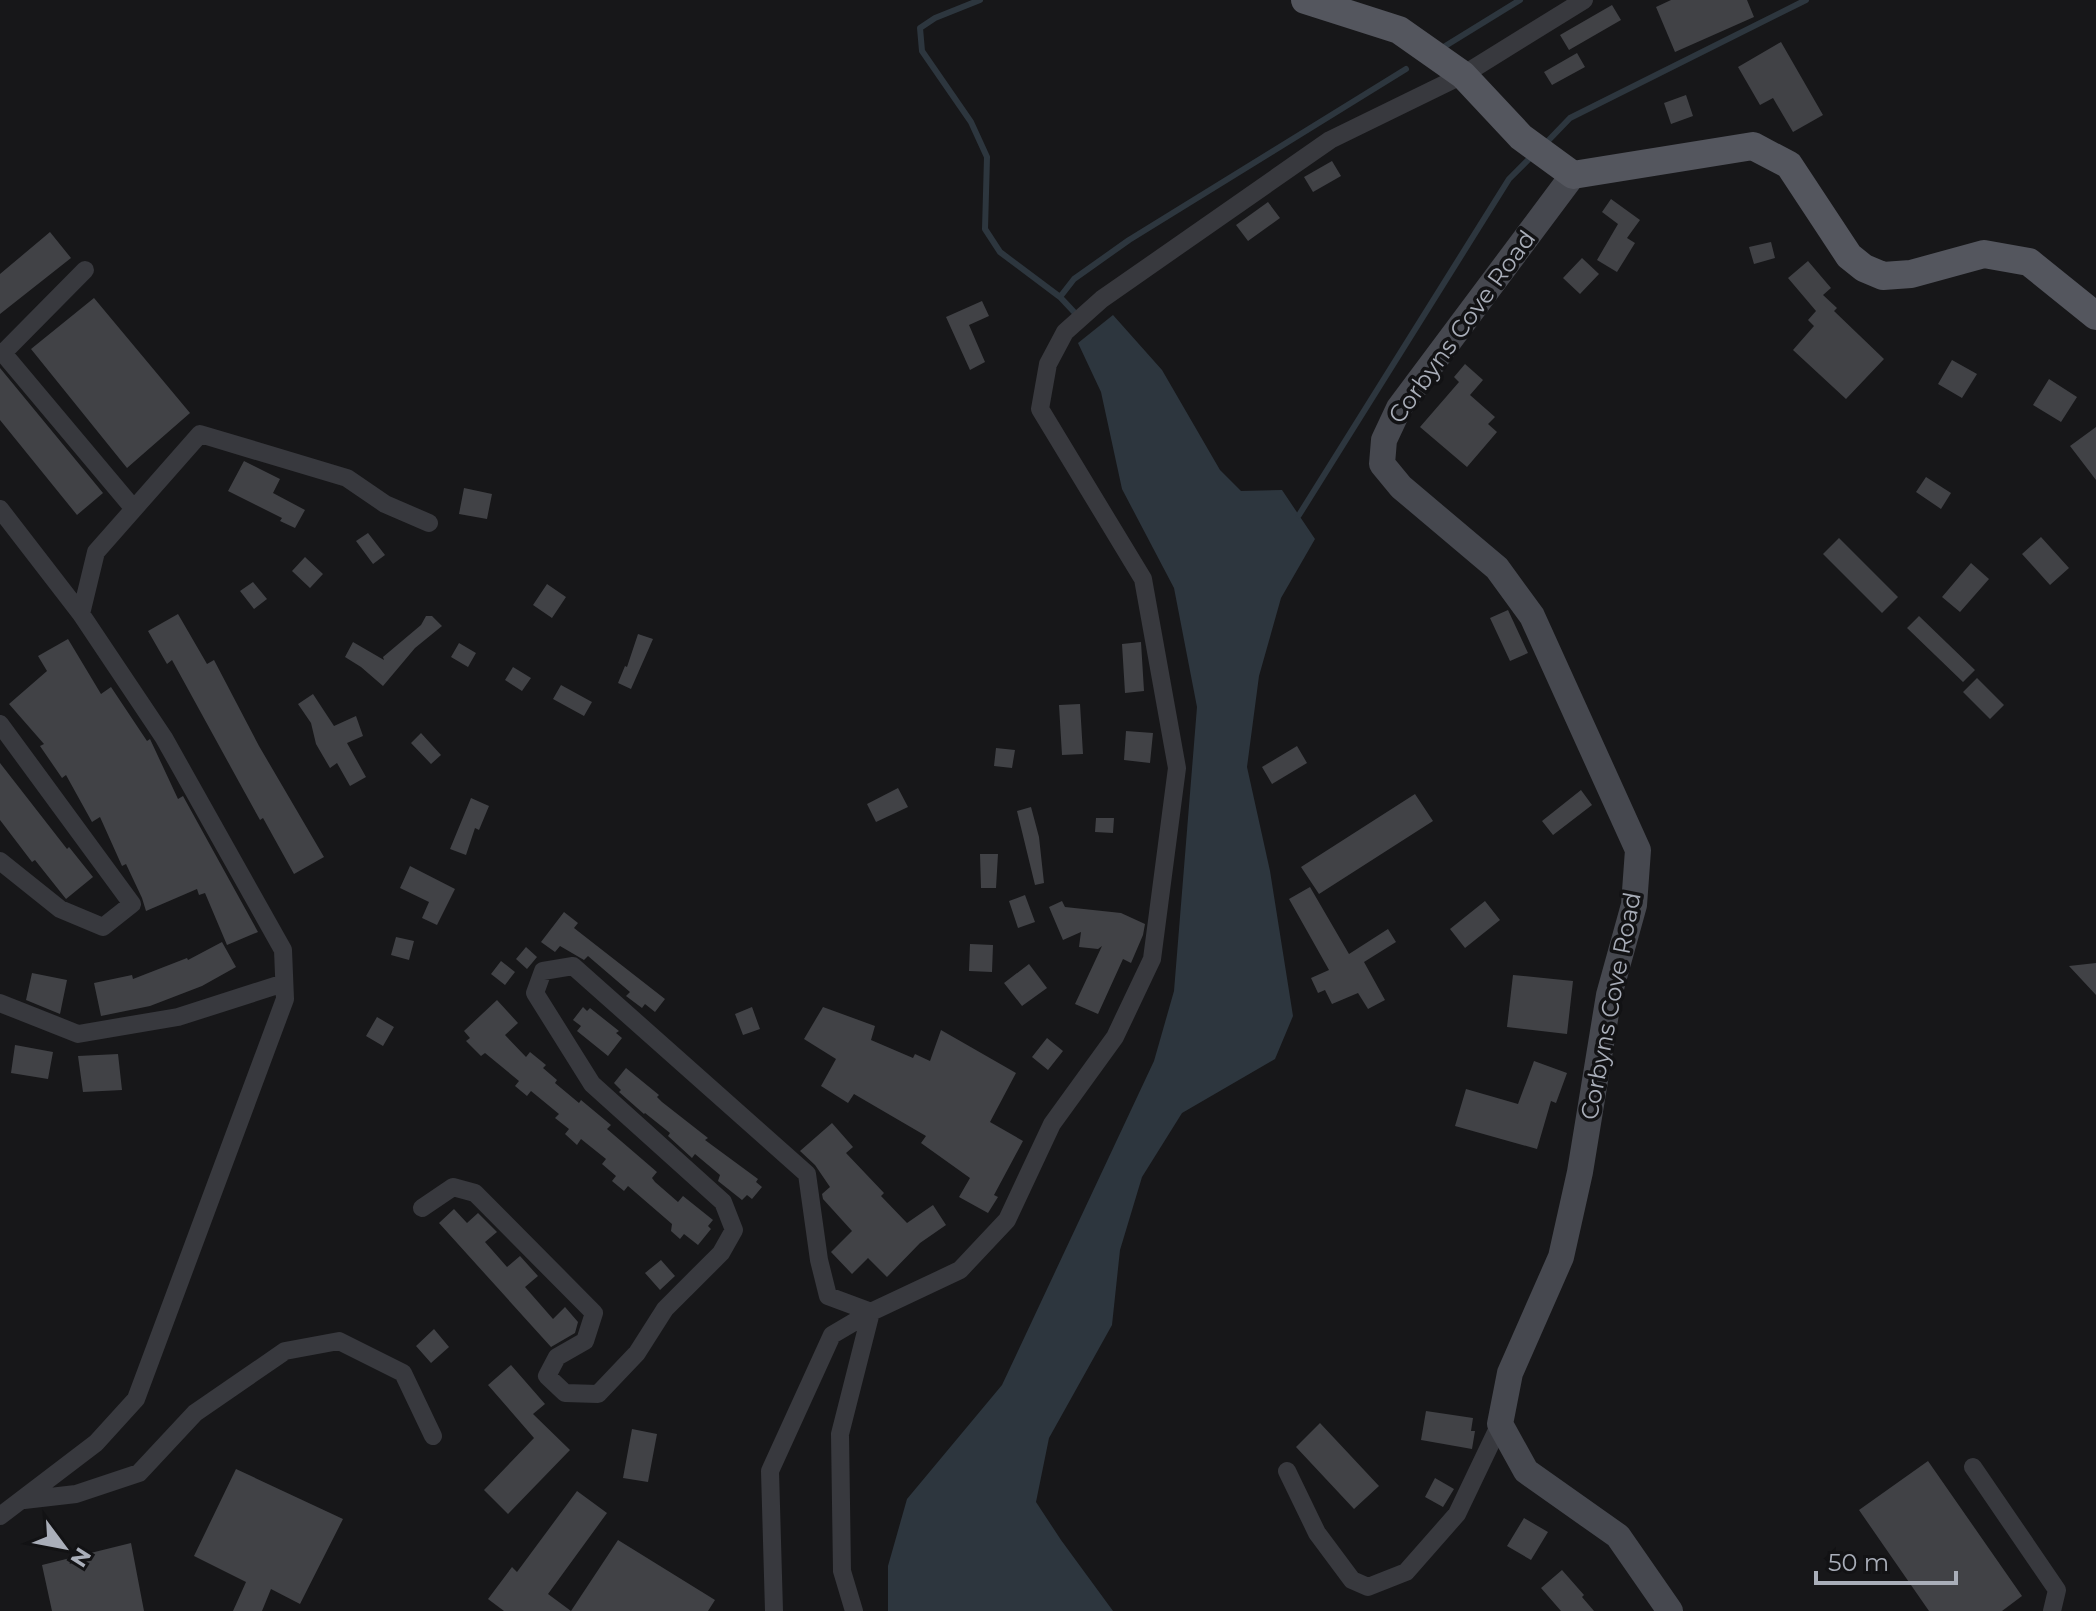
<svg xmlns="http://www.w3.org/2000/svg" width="2096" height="1611" font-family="Montserrat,sans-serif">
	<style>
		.water { fill: #2d363e }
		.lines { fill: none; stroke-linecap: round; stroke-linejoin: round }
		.stream { stroke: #2d363e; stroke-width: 6 }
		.building { fill: #414246 }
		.minor { stroke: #38393e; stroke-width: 18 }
		.secondary { stroke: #46484f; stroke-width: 26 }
		.primary { stroke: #54565e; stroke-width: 28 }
		.labels { text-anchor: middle; stroke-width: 7; stroke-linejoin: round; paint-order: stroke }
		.street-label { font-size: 24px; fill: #a9aeb9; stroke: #121214 }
	</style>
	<rect width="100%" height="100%" fill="#171719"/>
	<!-- water -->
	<path class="water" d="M1113,315L1162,370L1220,470L1241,491L1282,490L1315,539L1281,598L1259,676L1247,767L1270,871L1293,1016L1275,1059L1182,1113L1142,1177L1120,1250L1112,1325L1049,1438L1036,1502L1061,1540L1113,1611H888V1566L907,1499L1002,1385L1154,1061L1174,991L1197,707L1174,588L1122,489L1101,392L1078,343Z"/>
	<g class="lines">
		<!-- stream -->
		<path class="stream" d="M980,0L935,18L920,28L922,51L971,122L987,157L985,229L1000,252L1060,297
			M1442,48L1520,0
			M1545,144L1570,118L1806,0
			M1075,313L1060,297L1074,279L1129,240L1406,69
			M1299,515L1509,179L1534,154"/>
	</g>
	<!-- building -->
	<path class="building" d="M1671,0H1747L1754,17L1675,52L1656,7Z
		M1612,5L1621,20L1569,50L1560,35Z
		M1781,42L1823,115L1793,132L1773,98L1760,105L1738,67Z
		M1577,53L1585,67L1552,85L1544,72Z
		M1686,95L1693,116L1671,124L1664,103Z
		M1332,161L1341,176L1313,192L1304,177Z
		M1611,199L1640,220L1627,238L1635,243L1617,272L1597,260L1618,224L1602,212Z
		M1268,202L1280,218L1248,241L1236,225Z
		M50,232L71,258L0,314V274Z
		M1771,242L1775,258L1754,264L1749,247Z
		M1582,258L1599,274L1580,294L1563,278Z
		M1808,261L1831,288L1823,295L1837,308L1834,311L1884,359L1846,399L1793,350L1814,326L1808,320L1816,311L1788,278Z
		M94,298L190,413L127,468L31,349Z
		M982,301L989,316L969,325L985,362L970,370L946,317Z
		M1952,360L1977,374L1962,398L1938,384Z
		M1465,364L1483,380L1470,395L1495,417L1488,424L1497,432L1467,467L1420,427L1459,382L1454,377Z
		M0,368L103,493L77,515L0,420Z
		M2049,379L2077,397L2061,422L2033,405Z
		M2096,427V480L2070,446Z
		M244,461L280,479L273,493L305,510L295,528L280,521L282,518L228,491Z
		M1926,477L1951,493L1941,509L1916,492Z
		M464,488L492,494L487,519L459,514Z
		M368,533L385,555L373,564L356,541Z
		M2041,537L2069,568L2050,585L2022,554Z
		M1839,538L1898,597L1882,613L1823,554Z
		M305,557L323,574L310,588L292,571Z
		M1971,563L1989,579L1960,612L1942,597Z
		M253,582L267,599L254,609L240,591Z
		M547,584L566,597L552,618L533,605Z
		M1508,610L1528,653L1510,661L1490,618Z
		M178,614L207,664L214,660L259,746L324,857L294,874L263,818L260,820L239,782L172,660L167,664L148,631Z
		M426,616H432L442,626L415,648L383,686L361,667L345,657L353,642L384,660L383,657L421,625Z
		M1919,616L1975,670L1963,682L1907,628Z
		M638,634L653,639L631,689L618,683L625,666L627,667Z
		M68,639L101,694L111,687L147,741L150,739L178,799L183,796L258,932L227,945L205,893L199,895L197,889L146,911L142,898L126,864L122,866L100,817L92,822L66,775L62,778L40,746L44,744L9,704L47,671L38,656Z
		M1141,642L1144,691L1125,693L1122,644Z
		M459,643L476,653L468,667L451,657Z
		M513,667L531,678L522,691L505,680Z
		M1977,678L2004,705L1990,719L1963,692Z
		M561,685L592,702L584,716L553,699Z
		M313,694L334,726L356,716L363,736L347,743L366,777L350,786L337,763L330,768L316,744L311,723L298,704Z
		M1080,704L1083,754L1062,755L1059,705Z
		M1126,731L1153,733L1150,763L1124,760Z
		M421,733L441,755L431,764L411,743Z
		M1297,746L1307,763L1272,784L1262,767Z
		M996,748L1015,750L1012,768L994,766Z
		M0,763L67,849L69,847L93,877L66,899L35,860L32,862L0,820Z
		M898,788L908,807L876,822L867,804Z
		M1581,790L1592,805L1553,835L1542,821Z
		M1415,794L1433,821L1319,894L1301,867Z
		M471,798L489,806L479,830L475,828L466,855L450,849Z
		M1031,807L1039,837L1044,883L1035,885L1017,811Z
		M1096,818H1114L1113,833L1095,832Z
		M980,854H998L996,888H981Z
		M410,866L455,889L437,925L422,918L429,902L400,888Z
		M1310,887L1349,954L1388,929L1396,942L1364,962L1385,1000L1368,1009L1358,993L1332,1004L1325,990L1318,993L1311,978L1329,970L1289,899Z
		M1025,895L1035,922L1018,928L1009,901Z
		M1062,901L1065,907L1121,913L1145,924L1143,935L1131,963L1123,959L1098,1014L1075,1004L1102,946L1098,949L1079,947L1081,932L1063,940L1049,907Z
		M1485,901L1500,920L1465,948L1450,929Z
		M564,912L578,923L574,928L665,999L655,1012L645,1004L642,1008L626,996L630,992L588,956L584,960L560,946L555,952L541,942Z
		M396,937L414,941L409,960L391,955Z
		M222,942L236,967L202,986L150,1006L101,1016L94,983L132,975L133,979L187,958L188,960Z
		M970,944L993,945L992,972L969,971Z
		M526,947L537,957L527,969L516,959Z
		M501,961L515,972L505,985L491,974Z
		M2096,963V995L2069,966Z
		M1029,964L1047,988L1022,1006L1004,983Z
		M32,973L67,980L60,1014L26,1000Z
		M1513,975L1573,981L1567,1034L1507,1027Z
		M497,1000L518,1023L505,1035L526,1057L530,1052L546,1065L543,1068L557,1080L555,1083L579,1103L581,1100L611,1125L607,1129L657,1172L652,1178L655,1182L678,1202L683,1196L713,1220L708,1226L711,1229L698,1245L684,1234L680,1239L671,1231L672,1224L628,1186L624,1191L612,1181L616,1176L602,1164L606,1159L581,1139L577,1145L565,1134L569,1129L555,1118L559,1114L531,1091L527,1096L515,1086L519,1081L485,1053L481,1056L466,1041L470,1038L464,1031Z
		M583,1007L587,1011L590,1008L619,1031L616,1033L622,1038L608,1056L577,1031L581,1026L573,1020Z
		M752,1007L760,1029L743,1035L735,1014Z
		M823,1007L875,1026L871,1040L913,1058L915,1054L930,1061L941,1030L1016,1073L990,1122L1023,1141L994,1195L998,1197L988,1213L959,1197L970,1178L921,1143L926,1136L854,1094L848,1103L821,1086L836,1059L804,1039Z
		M377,1017L394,1027L383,1046L366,1036Z
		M1047,1038L1063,1051L1048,1070L1032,1057Z
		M15,1045L53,1052L48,1079L11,1073Z
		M118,1054L122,1090L83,1092L78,1056Z
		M1534,1061L1567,1073L1556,1103L1551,1101L1537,1149L1455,1126L1466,1089L1518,1104Z
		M626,1068L659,1095L657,1097L662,1102L708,1138L705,1140L758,1179L756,1182L762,1187L752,1199L747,1195L742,1200L718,1181L720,1175L695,1154L692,1158L668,1136L670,1133L645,1113L644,1114L619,1092L621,1090L614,1083Z
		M832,1123L853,1147L846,1153L884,1193L881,1196L907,1223L933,1205L946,1225L920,1243L887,1277L868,1258L852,1274L831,1252L852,1231L823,1199L822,1194L830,1187L815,1165L800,1151Z
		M454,1209L467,1223L478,1213L497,1232L485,1242L507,1267L520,1256L538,1276L525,1287L553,1319L565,1307L578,1322L575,1333L551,1347L439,1223Z
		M661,1260L675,1276L660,1290L645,1273Z
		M434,1329L449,1347L431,1363L416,1346Z
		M511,1365L545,1404L533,1414L570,1450L508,1514L484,1490L534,1438L488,1385Z
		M1426,1411L1473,1418L1471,1431H1475L1472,1449L1421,1440Z
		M1320,1423L1379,1486L1354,1509L1296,1447Z
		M632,1429L657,1434L648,1482L623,1478Z
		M1928,1461L2022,1596L2002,1611H1929L1859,1510Z
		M236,1469L343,1519L300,1604L271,1589L262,1611H233L246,1582L194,1556Z
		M1435,1478L1454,1489L1443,1507L1425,1497Z
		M577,1491L607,1513L548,1594L571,1611H504L488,1599L512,1567L517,1572Z
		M1524,1518L1548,1532L1531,1560L1507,1546Z
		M618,1540L715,1600L708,1611H571Z
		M131,1543L144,1611H52L42,1565Z
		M1562,1570L1584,1595L1582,1597L1594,1611H1561L1541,1588Z"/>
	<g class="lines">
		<!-- minor -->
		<path class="minor" d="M85,270L3,353L134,509
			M0,509L81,614L164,738L283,950L285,999L136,1399L96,1443L0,1516
			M81,614L96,552L200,434L347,478L385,504L429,523
			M0,724L132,904L103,927L60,909L0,861
			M0,1003L78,1034L178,1017L284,983
			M422,1208L453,1187L475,1193L594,1313L585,1341L557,1357L547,1376L565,1393L598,1394L637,1353L665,1309L721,1253L734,1230L723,1202L592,1084L535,993L543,971L573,966L807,1174L819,1260L828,1296L871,1312L832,1335L770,1471L774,1611
			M1973,1467L2057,1590L2052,1611
			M1287,1471L1317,1533L1352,1580L1368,1587L1406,1572L1457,1514L1500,1424
			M24,1500L76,1494L139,1473L195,1413L285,1351L339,1341L403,1373L433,1436
			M854,1611L842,1571L840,1434L871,1312L960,1270L1007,1220L1052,1124L1115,1037L1152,959L1177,768L1143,579L1040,409L1048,364L1065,332L1102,299L1330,140L1463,75L1584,0"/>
		<!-- secondary -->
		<path class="secondary" d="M1573,175L1399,408L1384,440L1382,464L1401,487L1497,568L1532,616L1638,850L1634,905L1609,995L1580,1172L1561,1257L1510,1373L1500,1424L1526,1471L1618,1536L1670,1611"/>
		<!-- primary -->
		<path class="primary" d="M1305,0L1399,30L1463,75L1521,137L1573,175L1753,146L1789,165L1849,256L1864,268L1883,276L1911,274L1984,254L2029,262L2096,316"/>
	</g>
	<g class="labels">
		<!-- street labels -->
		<g class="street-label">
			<text transform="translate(1462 327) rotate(-54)" y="8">Corbyns Cove Road</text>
			<text transform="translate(1611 1006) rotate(-79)" y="8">Corbyns Cove Road</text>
		</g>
	</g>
	<!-- north arrow -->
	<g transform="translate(64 1547) rotate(122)" stroke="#121214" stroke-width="6" paint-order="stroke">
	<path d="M0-6L14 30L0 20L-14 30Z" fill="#a9aeb9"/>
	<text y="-12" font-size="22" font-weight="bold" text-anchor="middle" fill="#a9aeb9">N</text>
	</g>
	<!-- scale -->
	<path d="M1816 1571v12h140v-12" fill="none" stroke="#a9aeb9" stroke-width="4"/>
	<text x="1828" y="1571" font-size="24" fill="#a9aeb9" stroke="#121214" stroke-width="6" paint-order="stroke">50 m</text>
</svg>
